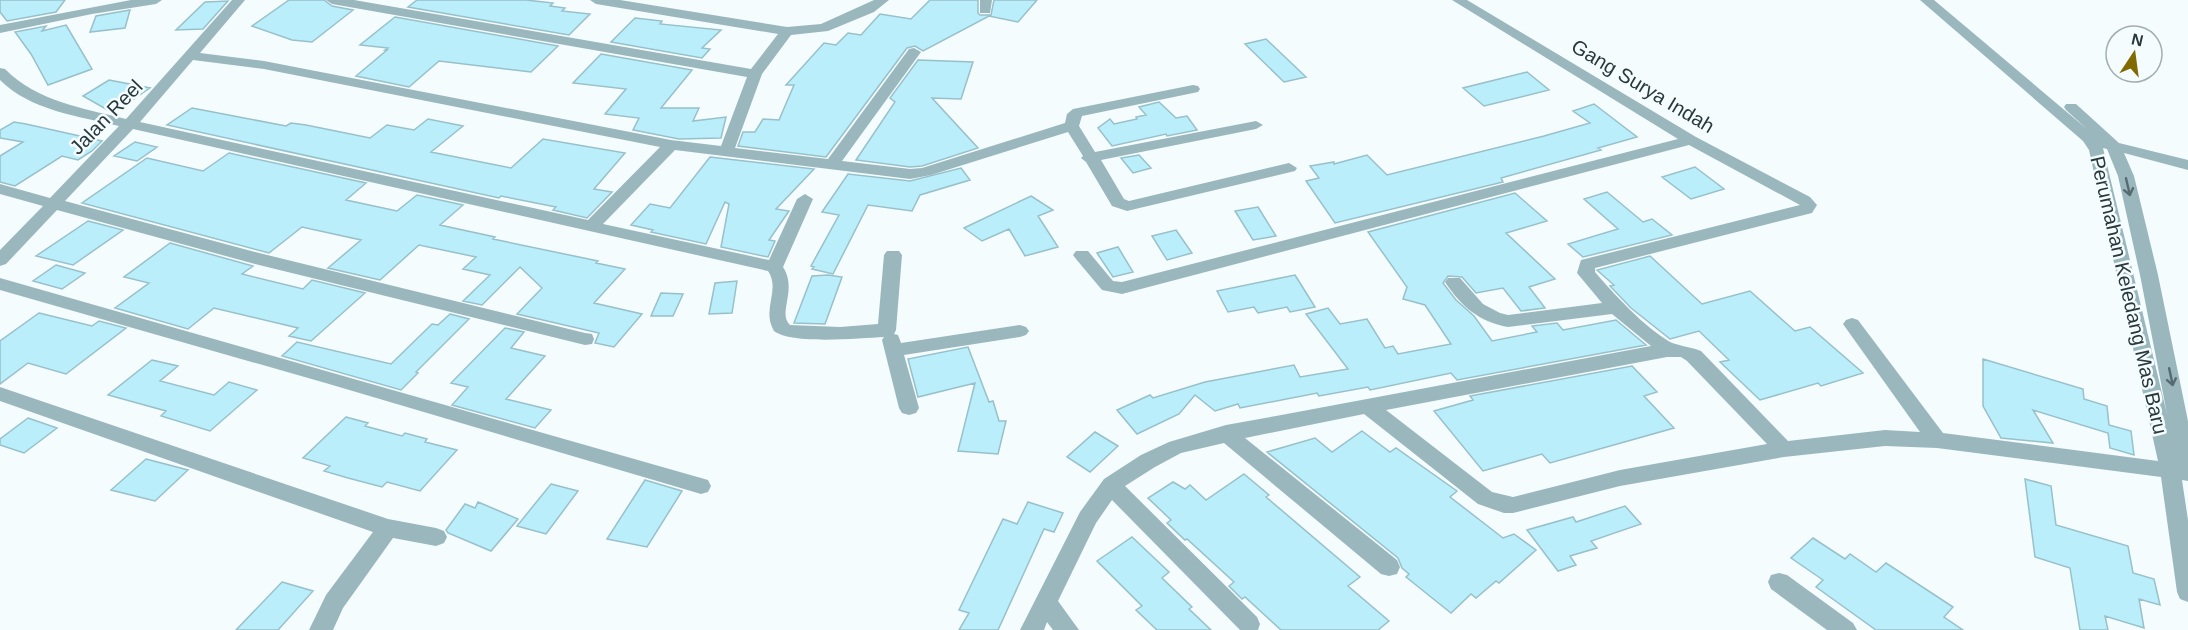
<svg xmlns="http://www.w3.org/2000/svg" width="2188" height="630" font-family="Helvetica,sans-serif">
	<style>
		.building { fill: #baeefb; stroke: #98c0ca; stroke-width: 1.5 }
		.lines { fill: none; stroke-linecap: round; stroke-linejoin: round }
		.street { fill: #9bb7be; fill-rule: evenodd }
		.oneway { stroke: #566b70 }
		.labels { text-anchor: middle; stroke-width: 5; stroke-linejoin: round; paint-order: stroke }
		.street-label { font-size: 20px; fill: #28383c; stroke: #f4fcfe }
	</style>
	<rect width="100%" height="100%" fill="#f4fcfe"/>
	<!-- building -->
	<path class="building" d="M0,0H65L56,12L7,21L0,12Z
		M289,0H324L332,6L353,10L312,42L292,40L252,26Z
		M417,0H526L553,3L550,6L565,8L562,11L590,14L569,35L408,7Z
		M930,0H978V13L980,15H991L994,0H1037L1018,22L989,16L923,51L915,46L907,48L826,157L738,146L743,132H755L763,119L779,120L794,85H786L824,43L836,45L848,33L861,35L880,14L911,19Z
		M228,1L203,29L176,30L205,2Z
		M130,10L125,28L90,32L96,16Z
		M395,17L558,46L531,72L439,61L409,87L356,76L387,50H385L388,48L360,45Z
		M635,18L662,21L660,24L721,30L702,48L710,49L702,58L611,42Z
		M66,25L92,69L48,85L31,54L15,32L46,26L42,31Z
		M1266,39L1306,77L1284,82L1245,44Z
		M601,54L692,70L661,108H699L693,121L726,117L721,138L679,139L633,130L639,118L605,114L626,89L573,83Z
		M918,60L973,62L961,99L932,98L978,148L922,166L910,167L856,160L895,102L890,98Z
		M1527,72L1549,90L1484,106L1463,88Z
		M109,80L150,88L113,113L83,96Z
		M1159,102L1176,118L1187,116L1197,130L1167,136L1166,134L1112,146L1098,128L1110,119L1114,124L1137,119L1136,117L1146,115L1139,107Z
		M1594,104L1637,137L1598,148L1601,150L1501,178L1503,182L1335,223L1306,181L1319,178L1310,166L1334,162V164L1367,155L1387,175L1544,136L1590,123L1573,111Z
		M192,108L286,126L291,123L306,125L370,138L387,125L414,130L428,119L463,126L431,152L511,168L543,139L625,153L594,189L612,192L587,218L553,210L556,207L501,196L499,198L167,125Z
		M14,122L26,124L102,141L92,151L78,160L62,156L15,186L0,182V156L23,142L0,138V130Z
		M135,142L157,147L137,161L114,156Z
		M229,153L366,183L346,200L397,211L417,195L463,205L440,225L495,237L493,239L598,261L596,263L625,269L594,303L642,314L614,347L595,343L599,333L517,314L542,288L520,267L482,305L463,301L490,275L463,269L476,257L419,245L380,280L328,268L361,240L302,227L269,253L82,203L147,158L203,171Z
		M1139,155L1151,168L1133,173L1121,158Z
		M710,157L814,169L776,209L789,211L769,240L775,241L768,257L721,247L729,204L725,202L706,244L651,232L653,230L631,225L650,204L670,208Z
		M1695,167L1724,189L1691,199L1662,177Z
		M961,168L970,180L920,195L912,211L868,205L833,274L812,269L814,267L811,266L839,215L822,212L848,174L910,181Z
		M1607,192L1643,222L1652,219L1672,235L1583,257L1568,244L1618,229L1584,199Z
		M1515,193L1547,221L1506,233L1555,279L1529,287L1545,308L1521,311L1503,288L1476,293L1462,277L1448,276L1443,283L1456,300L1474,316L1492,341L1537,332L1532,326L1557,323L1563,330L1616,320L1646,345L1457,380L1451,373L1370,390L1368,387L1319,396L1317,393L1240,408L1238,404L1215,411L1195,395L1179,414L1137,434L1117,410L1150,395L1153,398L1205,382L1294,365L1300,377L1348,369L1306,314L1328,308L1340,324L1367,319L1385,348L1393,346L1398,354L1451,344L1425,305L1403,299L1407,287L1368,232Z
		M1031,196L1053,210L1038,216L1058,247L1025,256L1009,229L982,241L964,228Z
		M1258,207L1276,236L1253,240L1235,211Z
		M88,221L123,230L73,265L36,256Z
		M1176,230L1192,253L1167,260L1152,236Z
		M170,243L253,266L242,274L303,289L312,280L365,293L311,341L289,336L298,328L214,308L188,329L115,308L149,283L124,277Z
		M1118,247L1133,272L1113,277L1097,253Z
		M1650,256L1702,304L1750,291L1795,331L1810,327L1863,373L1821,386L1818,383L1760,400L1720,362L1729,360L1699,331L1670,339L1631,308L1610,286L1614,285L1597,270Z
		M56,265L85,273L62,289L33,281Z
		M828,275L842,277L825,324L794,323L812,276Z
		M1295,275L1315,307L1290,312L1287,307L1258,313L1254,307L1228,312L1217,291Z
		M737,281L732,313L709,314L715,283Z
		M661,293L683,294L673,316H651Z
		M39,313L92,326L99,321L126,328L66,374L28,363L0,384V341Z
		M450,314L469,319L416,372L418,373L401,390L282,356L297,342L391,364L432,324L438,325Z
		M505,328L524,332L511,348L545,356L506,399L551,410L535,428L452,405L468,387L451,383Z
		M968,347L989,402L993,401L999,421H1006L998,454L958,451L975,383L918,397L908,359Z
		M1983,359L2083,389L2084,399L2107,406L2109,425L2131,431L2134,455L2110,448L2108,433L2033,410L2053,443L2001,438L1983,406Z
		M152,360L178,366L160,381L214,395L229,382L257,390L210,431L161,416L166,411L108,395Z
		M1632,366L1657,392L1644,396L1674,428L1550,463L1542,454L1483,471L1434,411L1473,400L1470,396Z
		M346,417L368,423L365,426L402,436L405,433L427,439L425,442L457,450L420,491L387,482L382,487L348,478L324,471L330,466L303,458Z
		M28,418L57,428L24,453L0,445V439Z
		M1362,431L1390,452L1396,448L1457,491L1450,497L1503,538L1514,534L1536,550L1499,583L1496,581L1476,598L1471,594L1451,613L1406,577L1409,574L1402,568L1398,558L1267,452L1315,438L1332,452Z
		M1095,432L1118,446L1090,472L1067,457Z
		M146,459L188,470L155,501L111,490Z
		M1244,474L1269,495L1266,497L1360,577L1348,586L1389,621L1378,630H1281L1245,597L1242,599L1229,586L1234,582L1187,539L1185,540L1167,523L1171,520L1148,498L1173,482L1185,489L1190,485L1206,500Z
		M2025,479L2051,486L2056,525L2128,546L2133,573L2154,579L2160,605L2139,599L2144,628L2105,616L2108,630H2080L2070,568L2035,557Z
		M645,480L682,491L647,547L607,539Z
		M551,484L578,491L546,534L517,526Z
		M478,502L518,519L491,551L448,533L446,530L465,504L475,508Z
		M1028,502L1063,513L1054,532L1044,529L998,630H959L969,613L959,610L1003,519L1017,524Z
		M1625,506L1641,524L1591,541L1597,548L1570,556L1576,565L1558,571L1527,530L1573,517L1576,522Z
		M1132,537L1169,572L1162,578L1192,607L1189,609L1211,630H1157L1136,610L1142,606L1097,561Z
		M1813,538L1845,559L1850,554L1876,572L1886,563L1953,607L1944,617L1963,630H1876L1816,587L1823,580L1791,558Z
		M282,582L313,591L278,630H236Z"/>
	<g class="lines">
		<!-- street -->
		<path class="street" d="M131,0H162L156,4L92,14L0,33V25Z
			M232,0H245L200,53L264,61L671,140L721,146L747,77L332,4L326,0H354L751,69L778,34L596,4L590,0H620L787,27L821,24L874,0H889L874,12L828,31L791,35L762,74L735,148L828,159L909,49L914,48L921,52L842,161L910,169L922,168L1065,123L1067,114L1073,109L1193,85L1198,86L1200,89L1198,92L1082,116L1079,126L1095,152L1256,121L1263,125L1256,129L1101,160L1124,199L1129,201L1289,163L1297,168L1295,171L1127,211L1112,206L1086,162L1081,158L1083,156L1068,132L931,175L910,179L675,150L603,224L769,260L797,199L805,194L813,199L783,267C798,290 777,313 790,325L840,327L878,324L884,255L887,251H899L902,255L896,330L894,334L898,335L901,343L1020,325L1026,327L1029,331L1026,335L1020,337L904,355L919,408L916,413L909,415L902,413L899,408L882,340L884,337C860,338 792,345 774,331C761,309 781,290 768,271L133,129L65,201L255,252L585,333L592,334L594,339L592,344L585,345L255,264L57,210L6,264L0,266V250L43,206L0,194V184L50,198L119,126C79,116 31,111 0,80V68L5,69C38,102 83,108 126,119ZM193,60L264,69L660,147L588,220L140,122Z
			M980,0H992L990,13H980Z
			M1452,0H1467L1696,137L1810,197L1817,205L1812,213L1595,268V272C1615,295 1643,326 1670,342C1675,345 1691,347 1701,351L1788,441L1885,430L1920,432L1843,324L1846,320L1852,318L1858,320L1943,433L2158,461L2089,150L2083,141L1920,0H1934L2087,129L2066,110L2064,107L2066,104H2076L2119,143L2188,160V170L2124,153L2134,176L2158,275L2188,421V481L2182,480L2188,520V602L2180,599L2177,592L2161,477L1937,448L1885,446L1784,457L1620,486L1513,513H1504L1478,504L1364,414L1245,438L1397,560L1400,567L1397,574L1389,576L1381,574L1224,443L1181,453L1155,467L1125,486L1257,617L1260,624L1258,630H1240L1112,500L1096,523L1058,601L1079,630H1053L1047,622L1044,630H1020L1080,512L1104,479L1141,455L1169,442L1226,425L1276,416L1651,346L1612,314L1508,327C1479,322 1461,306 1445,282L1448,278H1460L1483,304L1500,313L1508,315L1602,303L1577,273L1581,260L1800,205L1689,145L1122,294L1102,290L1076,259L1073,255L1076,251H1088L1113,281L1122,282L1678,139ZM2103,148L2107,149L2118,176L2140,275L2167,414ZM1667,357H1681L1687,361L1767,444L1620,470L1513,497L1492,492L1386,410Z
			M0,278L701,478L708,480L711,486L708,492L701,494L329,384L0,290Z
			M0,387L388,519L436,528L444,531L447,537L444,543L436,546L393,538L343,608L333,630H309L326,595L373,532L0,401Z
			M1779,573L1787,575L1853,623L1857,630H1827L1771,589L1768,582L1771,575Z"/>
	</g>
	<!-- one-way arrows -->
	<defs><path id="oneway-shaft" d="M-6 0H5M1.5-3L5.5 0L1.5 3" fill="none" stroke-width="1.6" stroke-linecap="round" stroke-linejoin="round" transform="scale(1.5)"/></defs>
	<g class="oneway">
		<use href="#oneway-shaft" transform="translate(2128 187) rotate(77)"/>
		<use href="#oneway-shaft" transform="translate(2171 377) rotate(78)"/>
	</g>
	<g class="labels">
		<!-- street labels -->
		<g class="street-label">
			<text transform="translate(1643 86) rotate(31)" y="7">Gang Surya Indah</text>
			<text transform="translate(106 117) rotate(-46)" y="7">Jalan Reel</text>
			<text transform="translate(2129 295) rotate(77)" y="7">Perumahan Keledang Mas Baru</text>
		</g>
	</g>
	<!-- north arrow -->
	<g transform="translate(2134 54) rotate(13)"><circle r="28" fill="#f4fcfe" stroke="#a2aeb0" stroke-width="1.5"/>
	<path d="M0-4.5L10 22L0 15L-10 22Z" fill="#826a03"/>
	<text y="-9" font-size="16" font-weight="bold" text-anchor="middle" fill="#28383c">N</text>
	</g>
</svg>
